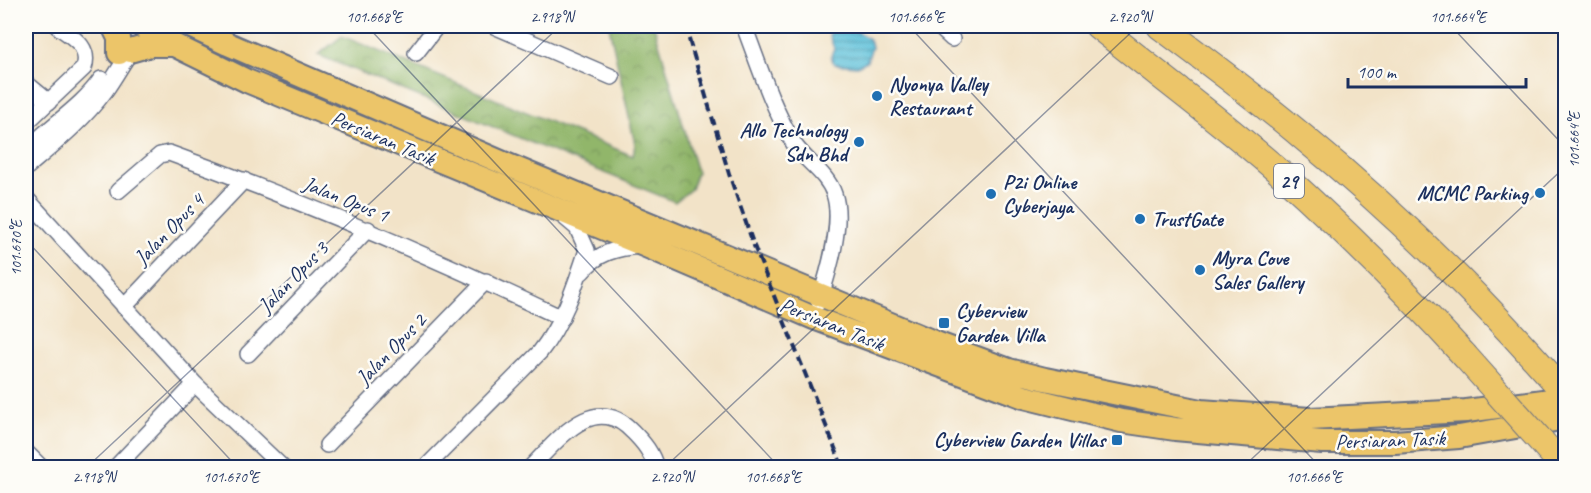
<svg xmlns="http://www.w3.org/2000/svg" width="1591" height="493" font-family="Caveat,sans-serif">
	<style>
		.forest { fill: url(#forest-crowns); stroke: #567264; stroke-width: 1.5 }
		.water { fill: url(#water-rules); stroke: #3c789c; stroke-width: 1.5 }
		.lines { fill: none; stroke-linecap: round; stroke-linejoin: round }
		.street-casing { stroke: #666e83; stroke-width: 18 }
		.primary-casing { stroke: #666e83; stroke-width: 26 }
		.highway-casing { stroke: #666e83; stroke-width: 28 }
		.street { stroke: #fff; stroke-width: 15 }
		.primary { stroke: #ecc569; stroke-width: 22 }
		.highway { stroke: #ecc569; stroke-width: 26 }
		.rail { stroke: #1b2f5e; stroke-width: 4; stroke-dasharray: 9 4.5; stroke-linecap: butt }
		.highway-bridge-casing { stroke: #666e83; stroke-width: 28; stroke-linecap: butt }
		.highway-bridge { stroke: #ecc569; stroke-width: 26 }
		.ticks { fill: none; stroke: #1b2f5e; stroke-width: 1.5; stroke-opacity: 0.45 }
		.poi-dot { fill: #1f6fb2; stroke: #fdfcf7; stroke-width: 2 }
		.labels { text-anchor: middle; stroke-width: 5; stroke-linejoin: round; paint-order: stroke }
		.shield { fill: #fdfcf7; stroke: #5f6c8c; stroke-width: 1.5 }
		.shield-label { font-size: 20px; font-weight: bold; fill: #1b2f5e }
		.poi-label { font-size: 21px; font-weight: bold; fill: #1b2f5e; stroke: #fdfcf7; text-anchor: start }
		.street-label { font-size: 21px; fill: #1b2f5e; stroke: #fdfcf7 }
		.neatline { fill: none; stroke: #1b2f5e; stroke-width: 2 }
		.ticks-label { font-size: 15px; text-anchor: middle; fill: #1b2f5e }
	</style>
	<defs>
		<pattern id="forest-crowns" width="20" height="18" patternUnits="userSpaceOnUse" patternTransform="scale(1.5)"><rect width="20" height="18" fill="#91b66a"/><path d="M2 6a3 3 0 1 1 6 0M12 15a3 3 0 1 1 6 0" fill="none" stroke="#76945a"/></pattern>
		<pattern id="water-rules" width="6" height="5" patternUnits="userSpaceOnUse" patternTransform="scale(1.5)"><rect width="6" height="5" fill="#5dc1da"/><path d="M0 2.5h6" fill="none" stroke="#4c9db4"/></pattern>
	</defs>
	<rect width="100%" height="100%" fill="#fdfcf7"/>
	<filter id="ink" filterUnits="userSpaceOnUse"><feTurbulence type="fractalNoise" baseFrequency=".0167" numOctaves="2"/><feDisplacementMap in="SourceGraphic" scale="12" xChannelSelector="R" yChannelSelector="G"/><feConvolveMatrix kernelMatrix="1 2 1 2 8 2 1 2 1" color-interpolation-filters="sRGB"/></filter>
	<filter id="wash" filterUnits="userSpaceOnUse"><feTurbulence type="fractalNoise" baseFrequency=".008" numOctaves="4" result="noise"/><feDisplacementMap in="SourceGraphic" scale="24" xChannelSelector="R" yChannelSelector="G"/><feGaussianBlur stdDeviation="1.35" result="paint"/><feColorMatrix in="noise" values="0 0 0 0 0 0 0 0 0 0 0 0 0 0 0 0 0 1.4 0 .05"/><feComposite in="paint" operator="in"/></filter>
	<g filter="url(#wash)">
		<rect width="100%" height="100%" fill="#f2e3c8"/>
		<!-- forest -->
		<path class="forest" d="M609,26H654L697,172L691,189L675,202L318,55L342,36L633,156L635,144Z"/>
		<!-- water -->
		<path class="water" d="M834,26L851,27L870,40L872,47L867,61L857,66L834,64L831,56L834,48L829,35Z"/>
	</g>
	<g filter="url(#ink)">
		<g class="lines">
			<!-- street casing -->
			<g class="street-casing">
				<path id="street" d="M494,26L612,77
					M744,26C759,65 772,107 794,144C805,161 827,173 834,194C844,222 828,274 819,302
					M938,26L952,39
					M416,53L437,26
					M26,83L49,102
					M26,123L84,68C91,46 72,37 57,26
					M26,151C49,126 82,107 101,79
					M26,168C54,144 83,121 105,91C115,77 123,62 133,48
					M118,191L160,155L169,153C303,201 433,257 562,318
					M26,198L195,384L283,468
					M582,272C597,253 616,248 640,246
					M124,307L244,180
					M248,354L368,229
					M327,445L486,281
					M26,452L42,468
					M115,468L195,384
					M425,468L540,352C564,321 575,286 587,250L577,228L564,217
					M530,468C559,439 594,391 633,432C644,443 652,453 656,468"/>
			</g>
			<!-- primary casing -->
			<g class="primary-casing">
				<path id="primary" d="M113,26L119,38V53
					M142,26L174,45L247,81L646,246L814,318L1024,397L1121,421L1175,429L1322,442H1395L1459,437L1566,418
					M190,26L228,44L508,165L936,343L1009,370L1045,379L1201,411L1310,419L1466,411L1566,398
					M130,51L151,45H173"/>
			</g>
			<!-- highway casing -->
			<g class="highway-casing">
				<path id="highway" d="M1098,26C1167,82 1240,135 1306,196C1361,247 1414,300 1464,355
					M1160,26C1208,62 1257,98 1303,137C1398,215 1486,302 1566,394"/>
			</g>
			<!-- street -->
			<use href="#street" class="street"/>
			<!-- primary -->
			<use href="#primary" class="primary"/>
			<!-- highway -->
			<use href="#highway" class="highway"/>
			<!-- rail -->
			<path class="rail" d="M685,26L730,177L754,246L843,468"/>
			<!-- highway-bridge casing -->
			<g class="highway-bridge-casing">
				<path id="highway-bridge" d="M1464,355L1565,468"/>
			</g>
			<!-- highway-bridge -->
			<use href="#highway-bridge" class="highway-bridge"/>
		</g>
	</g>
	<!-- ticks -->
	<path class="ticks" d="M367,26L780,468M909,26L1321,468M1451,26L1566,148M26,240L238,468M86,468L560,26M664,468L1138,26M1242,468L1566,166"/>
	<!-- markers -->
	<g class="poi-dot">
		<circle cx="877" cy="96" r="6"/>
		<circle cx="859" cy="142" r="6"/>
		<circle cx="1540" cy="193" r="6"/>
		<circle cx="991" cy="194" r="6"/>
		<circle cx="1140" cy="219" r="6"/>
		<circle cx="1200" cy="270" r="6"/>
		<rect x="938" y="317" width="12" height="12" rx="3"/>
		<rect x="1111" y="434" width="12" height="12" rx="3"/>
	</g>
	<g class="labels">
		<!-- shield labels -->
		<rect class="shield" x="1274" y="164" width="30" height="34" rx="4.5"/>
		<g class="shield-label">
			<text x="1289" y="188">29</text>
		</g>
		<!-- poi labels -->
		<g class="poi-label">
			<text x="889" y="91">Nyonya Valley<tspan x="889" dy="24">Restaurant</tspan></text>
			<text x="847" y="137" text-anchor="end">Allo Technology<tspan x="847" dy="24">Sdn Bhd</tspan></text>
			<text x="1003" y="189">P2i Online<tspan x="1003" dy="24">Cyberjaya</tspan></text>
			<text x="1528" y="200" text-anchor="end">MCMC Parking</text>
			<text x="1152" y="226">TrustGate</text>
			<text x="1212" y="265">Myra Cove<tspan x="1212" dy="24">Sales Gallery</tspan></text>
			<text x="956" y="318">Cyberview<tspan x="956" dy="24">Garden Villa</tspan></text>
			<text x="1105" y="447" text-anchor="end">Cyberview Garden Villas</text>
		</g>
		<!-- street labels -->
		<g class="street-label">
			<text transform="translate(383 138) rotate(23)" y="7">Persiaran Tasik</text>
			<text transform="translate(346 199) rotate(22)" y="7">Jalan Opus 1</text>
			<text transform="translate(169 229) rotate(-46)" y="7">Jalan Opus 4</text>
			<text transform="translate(293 277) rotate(-46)" y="7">Jalan Opus 3</text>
			<text transform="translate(832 324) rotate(22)" y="7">Persiaran Tasik</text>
			<text transform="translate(391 349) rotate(-46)" y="7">Jalan Opus 2</text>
			<text transform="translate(1390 440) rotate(-2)" y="7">Persiaran Tasik</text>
		</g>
	</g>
	<!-- margin -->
	<rect width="1591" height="493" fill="none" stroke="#fdfcf7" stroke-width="66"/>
	<!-- scale -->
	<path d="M1348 78v9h178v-9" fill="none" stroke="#1b2f5e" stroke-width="3"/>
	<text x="1357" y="78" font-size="18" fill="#1b2f5e" stroke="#fdfcf7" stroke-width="4.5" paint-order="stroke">100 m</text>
	<rect x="33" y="33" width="1525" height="427" class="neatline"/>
	<g class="ticks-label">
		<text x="374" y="22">101.668°E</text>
		<text x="552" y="22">2.918°N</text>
		<text x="916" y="22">101.666°E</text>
		<text x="1130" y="22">2.920°N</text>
		<text x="1458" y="22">101.664°E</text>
		<text transform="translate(1574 140) rotate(-90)" y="5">101.664°E</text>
		<text transform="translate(16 248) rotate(-90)" y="5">101.670°E</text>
		<text x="94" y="482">2.918°N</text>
		<text x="231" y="482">101.670°E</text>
		<text x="672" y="482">2.920°N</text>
		<text x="773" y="482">101.668°E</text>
		<text x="1314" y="482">101.666°E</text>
	</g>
</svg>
